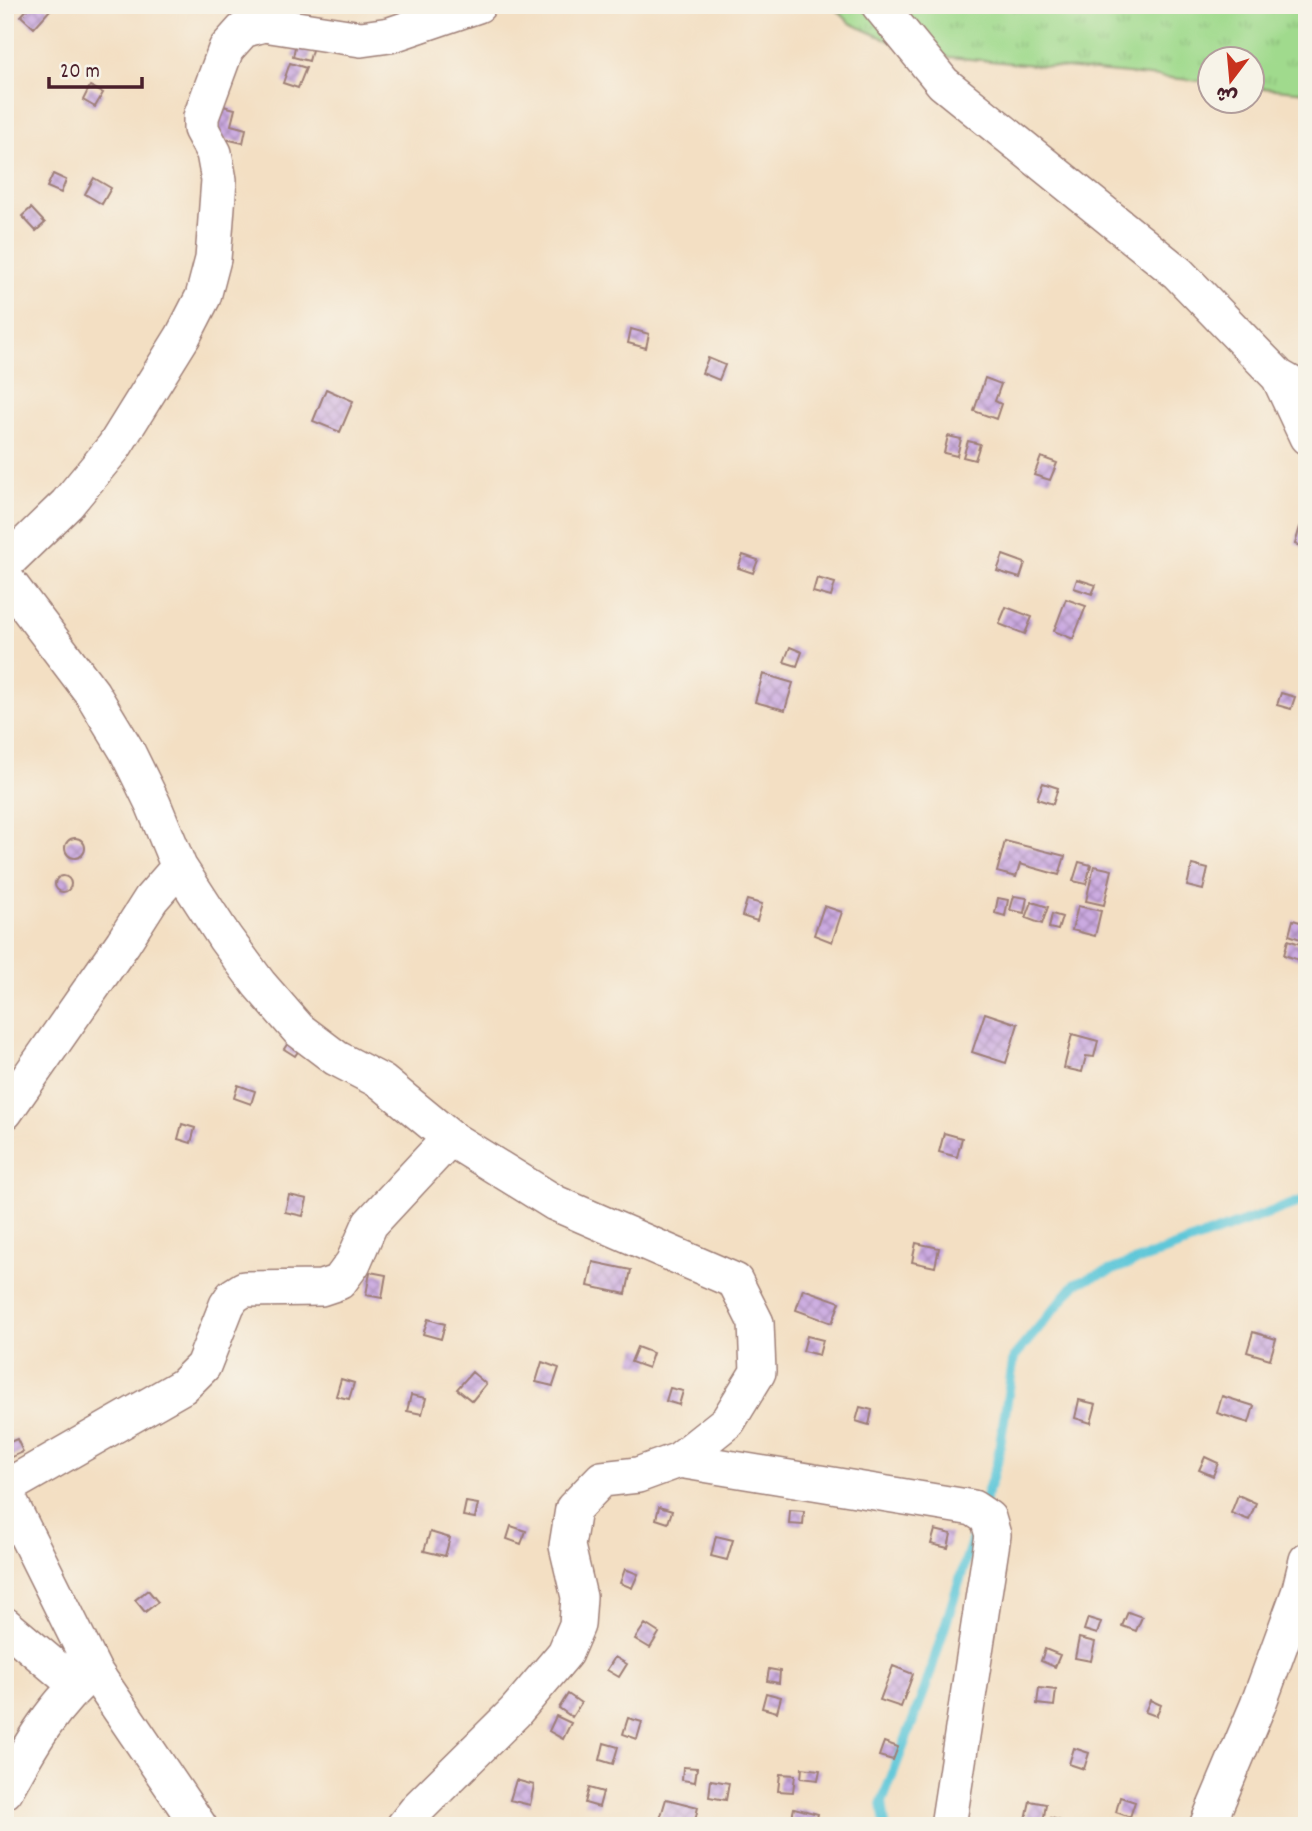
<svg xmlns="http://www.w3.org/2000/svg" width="1312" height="1831" font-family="Dekko,'Playpen Sans Arabic',sans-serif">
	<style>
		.grass { fill: url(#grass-tufts); stroke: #757c5c; stroke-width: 2 }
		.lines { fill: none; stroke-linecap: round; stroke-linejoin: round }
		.stream { stroke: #5ec7d9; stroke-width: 10 }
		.building { fill: url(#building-cross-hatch) }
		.minor-casing { stroke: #9e7f77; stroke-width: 38 }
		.minor { stroke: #fff; stroke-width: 35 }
	</style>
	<defs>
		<pattern id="grass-tufts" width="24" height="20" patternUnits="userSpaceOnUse" patternTransform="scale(1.75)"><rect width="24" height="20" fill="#a0da8d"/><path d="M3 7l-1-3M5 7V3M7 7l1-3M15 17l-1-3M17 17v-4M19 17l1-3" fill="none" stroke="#8bbb7a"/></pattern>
		<pattern id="building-cross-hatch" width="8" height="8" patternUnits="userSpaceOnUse" patternTransform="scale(1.75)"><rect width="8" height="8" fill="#cbaae1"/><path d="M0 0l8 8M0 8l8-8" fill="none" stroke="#a78ab7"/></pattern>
	</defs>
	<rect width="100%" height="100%" fill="#f7f3e8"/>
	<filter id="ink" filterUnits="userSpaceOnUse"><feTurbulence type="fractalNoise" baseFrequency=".0143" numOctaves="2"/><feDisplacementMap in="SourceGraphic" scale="14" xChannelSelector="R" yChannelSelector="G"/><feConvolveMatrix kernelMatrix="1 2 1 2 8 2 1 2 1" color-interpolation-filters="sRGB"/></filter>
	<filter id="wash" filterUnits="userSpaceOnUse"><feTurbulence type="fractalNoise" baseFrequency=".00686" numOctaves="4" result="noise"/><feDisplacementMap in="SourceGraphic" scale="28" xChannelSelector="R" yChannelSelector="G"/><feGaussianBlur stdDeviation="1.57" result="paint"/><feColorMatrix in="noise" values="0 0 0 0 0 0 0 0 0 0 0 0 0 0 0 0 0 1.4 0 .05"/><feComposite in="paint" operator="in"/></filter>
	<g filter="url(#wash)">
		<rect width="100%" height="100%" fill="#f3dfc3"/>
		<!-- grass -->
		<path class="grass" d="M832,5H1307V92L1253,87L1252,60H1210V82L918,54L850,23Z"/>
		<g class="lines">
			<!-- stream -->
			<path class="stream" d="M982,1508L997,1463L1014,1357L1076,1283L1307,1199
				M885,1826L882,1802L925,1689L978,1522"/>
		</g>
		<g id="blocks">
			<!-- building -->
			<path class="building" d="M31,5H45L50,10L34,28L21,16Z
				M296,42L313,46L309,61L293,57Z
				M290,63L306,68L298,88L283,83Z
				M90,86L103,93L95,107L83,100Z
				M219,105L235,109L231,125L246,129L243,143L212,136Z
				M53,174L66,180L61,193L47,187Z
				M94,178L111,188L102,204L85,194Z
				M31,208L45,223L36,231L22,216Z
				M631,329L649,334L646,348L628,343Z
				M708,358L725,365L719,380L702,373Z
				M985,378L1001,384L995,401L1001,404L996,419L974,411Z
				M326,389L353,401L340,432L313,421Z
				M948,436L961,439L957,456L944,453Z
				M968,441L980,444L975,460L963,457Z
				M1041,457L1057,463L1050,480L1034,475Z
				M1300,527L1307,529V548L1295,544Z
				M743,555L758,560L753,573L738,568Z
				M1003,555L1025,563L1020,578L997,571Z
				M817,578L835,583L831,597L813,592Z
				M1077,579L1096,585L1092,594L1074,588Z
				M1066,599L1086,606L1073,639L1054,631Z
				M1006,607L1032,617L1025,634L999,624Z
				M790,647L802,652L797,666L784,662Z
				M763,674L793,683L785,710L755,702Z
				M1281,693L1295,697L1291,709L1277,705Z
				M1043,783L1058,788L1053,804L1037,799Z
				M65 848a10 10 0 1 1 20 0a10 10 0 1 1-20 0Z
				M1005,841L1065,856L1059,875L1020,864L1016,877L997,872Z
				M1079,862L1091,865L1086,884L1073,881Z
				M1192,865L1208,869L1203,890L1187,886Z
				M1094,866L1112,870L1104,905L1086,901Z
				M55 884a8 8 0 1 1 16 0a8 8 0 1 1-16 0Z
				M1014,896L1027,898L1024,913L1010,910Z
				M998,898L1008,900L1005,916L995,913Z
				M747,900L762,904L757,921L742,916Z
				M1032,902L1048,907L1042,924L1026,918Z
				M824,906L842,912L832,942L814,935Z
				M1078,906L1101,911L1095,936L1072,930Z
				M1052,914L1062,917L1058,930L1049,928Z
				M1293,920L1307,924L1303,940L1289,935Z
				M1288,940L1303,945L1299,960L1284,955Z
				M985,1013L1018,1024L1006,1063L972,1052Z
				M1072,1034L1098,1041L1094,1057L1086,1056L1082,1072L1064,1068Z
				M292,1037L303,1044L295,1056L284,1049Z
				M238,1085L255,1091L251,1104L234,1098Z
				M182,1124L195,1128L191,1143L178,1139Z
				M944,1133L962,1138L957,1157L939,1152Z
				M289,1195L307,1199L303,1216L285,1212Z
				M916,1243L939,1248L935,1267L912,1262Z
				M593,1262L631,1270L626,1294L588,1286Z
				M370,1272L386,1275L382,1298L366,1295Z
				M803,1289L840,1302L832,1323L796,1310Z
				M428,1319L445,1324L441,1339L423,1334Z
				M1253,1332L1276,1339L1270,1359L1247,1352Z
				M807,1336L823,1340L819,1355L803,1351Z
				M637,1347L653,1353L648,1368L631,1362Z
				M542,1362L559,1368L553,1386L536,1382Z
				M472,1372L486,1384L472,1401L457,1389Z
				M341,1379L354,1383L349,1399L336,1396Z
				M670,1388L683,1391L679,1405L666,1401Z
				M411,1395L426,1398L422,1414L407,1411Z
				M1222,1396L1254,1406L1249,1423L1217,1413Z
				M1079,1400L1096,1404L1091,1423L1075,1418Z
				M860,1407L872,1410L869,1425L856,1421Z
				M17,1439L23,1452L5,1460V1444Z
				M1205,1457L1218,1463L1213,1476L1199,1470Z
				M1238,1495L1256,1503L1249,1520L1231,1513Z
				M466,1502L478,1504L475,1518L463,1516Z
				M659,1507L672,1511L668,1523L656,1519Z
				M790,1510L804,1511L803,1525L789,1524Z
				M511,1526L526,1531L521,1544L507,1539Z
				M935,1530L951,1534L948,1548L931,1544Z
				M430,1532L450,1538L445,1556L424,1551Z
				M716,1536L733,1540L727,1560L711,1556Z
				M625,1569L638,1574L632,1588L620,1583Z
				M148,1590L158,1602L145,1612L135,1600Z
				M1128,1612L1142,1617L1136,1631L1122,1626Z
				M1088,1618L1101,1622L1097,1634L1084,1630Z
				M645,1624L659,1633L650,1648L635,1639Z
				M1079,1638L1095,1642L1091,1661L1075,1658Z
				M1045,1649L1060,1655L1055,1667L1041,1661Z
				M615,1657L627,1664L619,1677L607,1670Z
				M893,1666L913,1674L901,1707L880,1700Z
				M769,1669L780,1671L779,1683L767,1681Z
				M1039,1688L1056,1690L1054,1706L1037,1704Z
				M766,1693L781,1697L777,1712L762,1708Z
				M568,1694L581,1703L572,1717L559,1708Z
				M1150,1700L1161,1705L1156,1716L1145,1712Z
				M556,1716L571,1723L563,1739L549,1731Z
				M628,1718L642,1722L637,1739L623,1734Z
				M884,1742L898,1747L893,1760L879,1756Z
				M604,1743L618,1747L613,1764L600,1760Z
				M1074,1748L1089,1753L1084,1769L1069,1764Z
				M683,1767L697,1768L695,1782L682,1780Z
				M802,1768L820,1770L818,1780L801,1778Z
				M780,1774L795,1775L793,1792L778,1791Z
				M516,1780L534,1785L530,1805L510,1800Z
				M711,1780L729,1783L726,1800L709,1797Z
				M589,1788L603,1792L599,1807L585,1803Z
				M1120,1797L1135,1802L1130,1817L1116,1812Z
				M666,1799L698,1807L694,1826L660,1819Z
				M1030,1801L1046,1804L1043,1823L1026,1819Z
				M794,1808L818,1814L815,1826H790Z
				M1051,1818L1074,1825V1826H1049Z"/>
		</g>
	</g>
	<g filter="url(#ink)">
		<use href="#blocks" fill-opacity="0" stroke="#9e7f77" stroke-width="2"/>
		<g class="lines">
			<!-- minor casing -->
			<g class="minor-casing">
				<path id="minor" d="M879,5L943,83L1178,273L1279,377L1307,393
					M1279,377L1307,437
					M5,564L67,504L114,447L183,336L203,297L213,259L219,180L214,153L201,129V117L226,49L243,30L264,24L361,39L390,35L478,5
					M5,578L92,693L127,751L153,804L179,867L225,938L259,984L299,1030L336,1058L382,1082L450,1138L555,1203L735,1281L756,1323L758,1372L728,1421L679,1460L638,1475L602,1479L573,1509L567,1546L579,1597L577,1625L565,1653L515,1712L419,1807L404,1826
					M5,1112L123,943L151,899L179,867
					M679,1460L973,1508L988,1518L993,1535L948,1826
					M5,1488L183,1386L203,1366L227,1305L233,1296L244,1289L321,1288L339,1282L353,1263L370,1224L450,1138
					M5,1492L94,1671L199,1826
					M1307,1560L1299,1593L1307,1595
					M5,1625L76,1685
					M5,1791C29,1747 54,1702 94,1671
					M1207,1826L1258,1705L1299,1593"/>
			</g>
			<!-- minor -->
			<use href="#minor" class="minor"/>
		</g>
	</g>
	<!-- margin -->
	<rect width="1312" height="1831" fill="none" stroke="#f7f3e8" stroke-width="28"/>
	<!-- north arrow -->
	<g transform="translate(1231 80) rotate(196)"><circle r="33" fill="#f7f3e8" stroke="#b29e9c" stroke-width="2"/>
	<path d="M0-5L12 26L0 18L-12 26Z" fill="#c8321e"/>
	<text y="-10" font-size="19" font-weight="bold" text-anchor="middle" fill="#4a1f2b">ش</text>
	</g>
	<!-- scale -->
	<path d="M49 77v10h93v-10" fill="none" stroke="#4a1f2b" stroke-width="3.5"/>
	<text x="60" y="77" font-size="21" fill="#4a1f2b" stroke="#f7f3e8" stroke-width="5" paint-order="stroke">20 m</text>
</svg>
